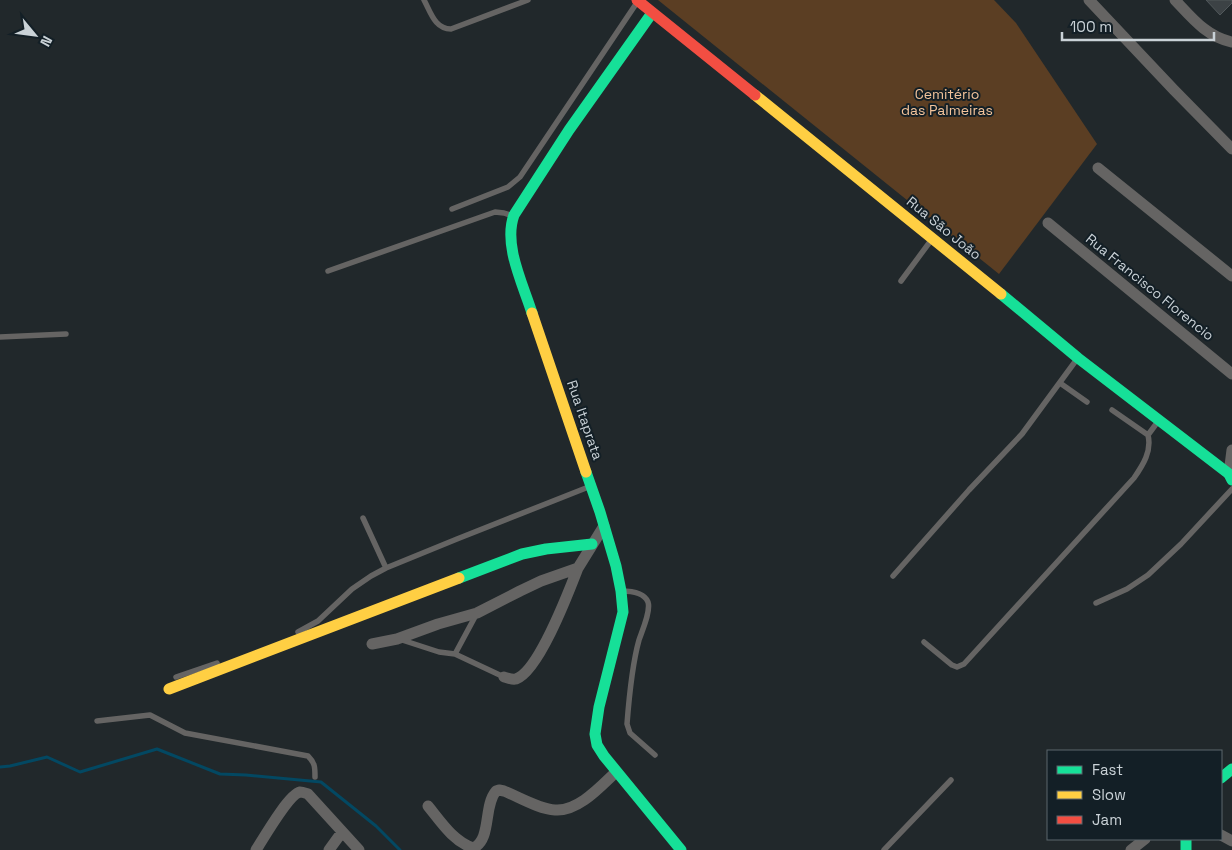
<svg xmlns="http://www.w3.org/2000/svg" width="1232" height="850" font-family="'Space Grotesk',sans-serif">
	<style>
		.green { fill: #5b3e23 }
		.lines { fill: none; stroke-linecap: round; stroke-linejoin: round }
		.stream { stroke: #034862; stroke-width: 3 }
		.building { fill: #3c4245; stroke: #51585b }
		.lane { stroke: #656463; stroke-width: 5.5 }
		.street { stroke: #656463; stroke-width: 11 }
		.fast { stroke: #16e098; stroke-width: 11 }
		.slow { stroke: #ffcf43; stroke-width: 11 }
		.jam { stroke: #f24e42; stroke-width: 11 }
		.labels { text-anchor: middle; stroke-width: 4; stroke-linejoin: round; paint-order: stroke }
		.park-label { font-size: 14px; fill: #f4c49b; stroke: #131f26 }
		.street-label { font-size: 14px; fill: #cad2d7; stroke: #131f26 }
	</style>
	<rect width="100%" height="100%" fill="#21282b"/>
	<!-- green -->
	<path class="green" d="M658,0H994L1016,23L1097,144L999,274Z"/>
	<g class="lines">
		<!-- stream -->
		<path class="stream" d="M0,767L10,766L47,757L80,772L157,749L220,774L246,775L321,782L376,826L400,850"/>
	</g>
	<!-- building -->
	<path class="building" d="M1206,0H1232V3L1220,15Z"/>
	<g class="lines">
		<!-- lane -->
		<path class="lane" d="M424,0C431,13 435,29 451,29L528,0
			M452,209L508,187L520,177L638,1
			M328,271L495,212L504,213L513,216
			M901,281L932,239
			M0,337L66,334
			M1060,383L1087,402
			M1148,435L1159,420
			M363,518L386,568
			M893,576L969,490L1022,434L1077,359
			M621,591C631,591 644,592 648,602C651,611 642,631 639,640C632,665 629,698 627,724L630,733L655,755
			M1096,603L1127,589L1148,575L1181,544L1232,489
			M298,632L318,621L352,589L371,576L386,568L457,539L591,486
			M399,639L439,652L455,654L504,677
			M924,642L952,665L957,667L964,664L1134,478C1143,465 1152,451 1148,435L1112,410
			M455,654L476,615
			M176,677L217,663
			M97,721L150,715L185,733L308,756C315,763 315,767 315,777
			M884,850L951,780"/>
		<!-- street -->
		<path class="street" d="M1089,0L1174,90L1232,149
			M1175,0C1192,18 1207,37 1232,42
			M1098,168L1232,276
			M1048,223L1232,374
			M1229,474L1232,450
			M372,644L397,639L438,624L477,613L520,591L541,581L578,568L604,526
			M504,677C508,678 512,680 516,679C539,671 569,591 578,568
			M428,806C441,822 453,841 473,848C492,840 483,806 496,791L499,790L504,791C519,797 539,809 555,810C578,812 601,786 616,772
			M1221,835L1232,841
			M256,850C263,839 289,794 300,792C303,792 305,793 308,794L359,850
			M329,850L342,832
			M1131,850L1145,839"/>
		<!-- fast -->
		<path class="fast" d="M1001,294L1078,358L1229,474L1232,480
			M532,313C523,284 503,245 514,215L569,130L652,13
			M586,472L600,512L616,566L621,591L623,612L599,707L595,734L597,745L604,756L681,850
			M459,578L522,554L546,549L592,544
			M1221,778L1232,769
			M1186,839V850"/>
		<!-- slow -->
		<path class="slow" d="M755,95L1001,294
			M532,313L586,472
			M169,689L459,578"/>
		<!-- jam -->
		<path class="jam" d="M637,0L755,95"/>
	</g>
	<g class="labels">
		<!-- park labels -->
		<g class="park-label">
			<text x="947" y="99">Cemitério<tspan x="947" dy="16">das Palmeiras</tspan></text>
		</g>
		<!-- street labels -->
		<g class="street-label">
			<text transform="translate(944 228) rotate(39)" y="5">Rua São João</text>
			<text transform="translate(1150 287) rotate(39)" y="5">Rua Francisco Florencio</text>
			<text transform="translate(585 420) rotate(71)" y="5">Rua Itaprata</text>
		</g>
	</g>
	<!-- legend -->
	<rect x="1047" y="750" width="175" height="90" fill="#131f26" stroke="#5c676d"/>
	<rect x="1057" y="766" width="25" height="8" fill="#16e098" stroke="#5c676d"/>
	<text x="1092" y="775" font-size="15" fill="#cad2d7">Fast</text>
	<rect x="1057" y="791" width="25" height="8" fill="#ffcf43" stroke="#5c676d"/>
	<text x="1092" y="800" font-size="15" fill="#cad2d7">Slow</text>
	<rect x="1057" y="816" width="25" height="8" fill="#f24e42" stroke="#5c676d"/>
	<text x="1092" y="825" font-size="15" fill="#cad2d7">Jam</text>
	<!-- north arrow -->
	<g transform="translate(35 35) rotate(119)" stroke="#131f26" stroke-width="4" paint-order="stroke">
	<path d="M0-4L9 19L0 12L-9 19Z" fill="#cad2d7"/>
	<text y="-8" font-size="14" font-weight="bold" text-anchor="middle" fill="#cad2d7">N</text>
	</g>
	<!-- scale -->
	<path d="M1062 32v8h152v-8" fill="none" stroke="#cad2d7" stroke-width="2.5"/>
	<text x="1070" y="32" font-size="15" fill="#cad2d7" stroke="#131f26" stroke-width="4" paint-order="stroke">100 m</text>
</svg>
